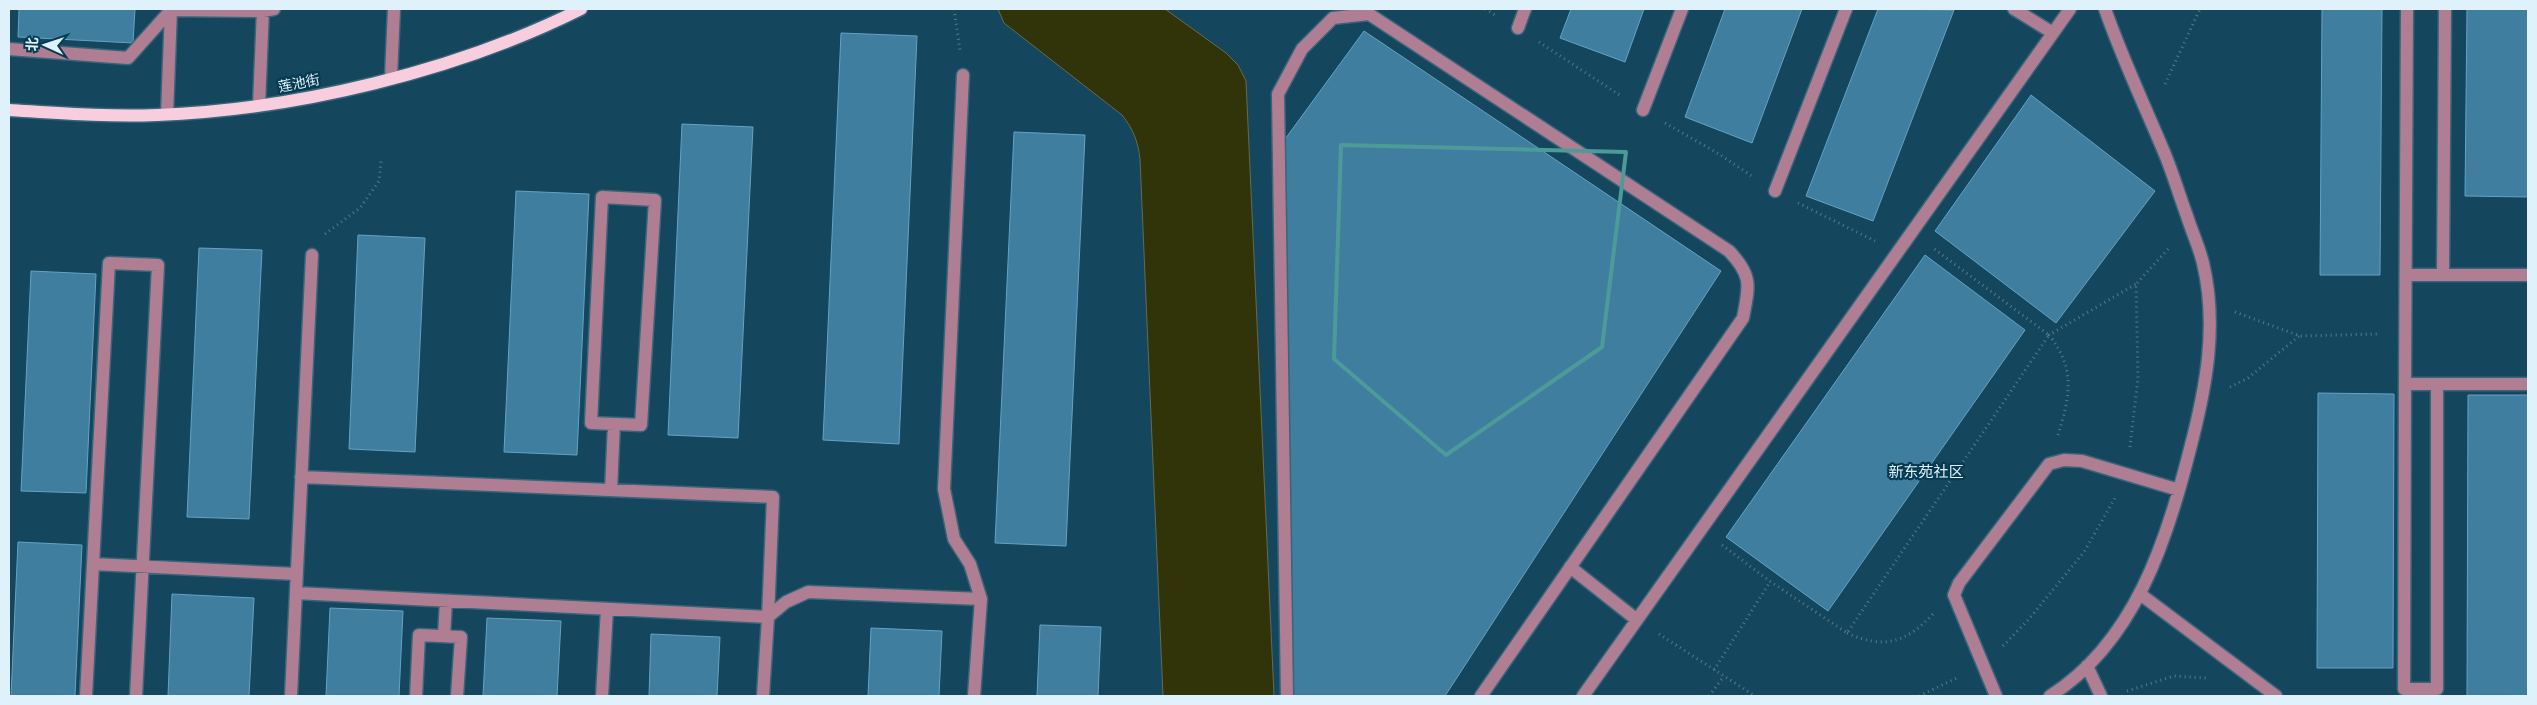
<svg xmlns="http://www.w3.org/2000/svg" width="2537" height="705" font-family="Cabin,'Noto Sans SC',sans-serif">
	<style>
		.water { fill: #313309; stroke: #656c52 }
		.building { fill: #3f7e9e; stroke: #64a3c4 }
		.lines { fill: none; stroke-linecap: round; stroke-linejoin: round }
		.minor-casing { stroke: #39657a; stroke-width: 15 }
		.major-casing { stroke: #39657a; stroke-width: 15 }
		.path { stroke: #547c8f; stroke-width: 3; stroke-dasharray: 1 4; stroke-linecap: butt }
		.minor { stroke: #b07e93; stroke-width: 12 }
		.major { stroke: #f8cedf; stroke-width: 12 }
		.marked { fill: none; stroke: #4d9b99; stroke-width: 4; stroke-linejoin: round }
		.labels { text-anchor: middle; stroke-width: 4.5; stroke-linejoin: round; paint-order: stroke }
		.street-label { font-size: 14px; fill: #dff2fc; stroke: #063b52 }
		.neighbourhood-label { font-size: 15px; fill: #dff2fc; stroke: #063b52 }
	</style>
	<rect width="100%" height="100%" fill="#14465d"/>
	<!-- water -->
	<path class="water" d="M998,9H1165L1226,53L1238,65L1246,81L1274,696H1163L1140,159C1138,141 1133,129 1122,115L1004,23Z"/>
	<!-- building -->
	<path class="building" d="M19,9H135L133,43L18,37Z
		M1571,9H1644L1625,62L1560,38Z
		M1725,9H1802L1752,143L1685,117Z
		M1878,9L1954,10L1873,221L1806,196Z
		M2322,9H2382L2380,275H2320Z
		M2467,9H2528V197L2465,196Z
		M1364,31L1721,271L1445,696H1290L1280,146Z
		M841,33L917,36L899,444L823,440Z
		M2031,95L2155,191L2056,323L1935,231Z
		M682,124L753,127L738,438L668,435Z
		M1014,132L1085,135L1066,546L995,543Z
		M516,191L589,194L577,455L504,452Z
		M358,235L425,238L415,452L349,449Z
		M199,248L262,250L249,519L187,517Z
		M1925,255L2025,330L1828,611L1726,537Z
		M31,271L96,274L86,493L21,491Z
		M2318,393L2394,394L2393,668H2317Z
		M2468,395H2528V696H2467Z
		M18,542L82,545L75,696H11Z
		M172,594L254,598L249,696H168Z
		M330,608L403,611L399,696H326Z
		M487,618L561,621L557,696H483Z
		M1040,625L1101,627L1098,696H1037Z
		M871,628L942,631L939,696H868Z
		M651,634L720,637L717,696H649Z"/>
	<g class="lines">
		<!-- minor casing -->
		<g class="minor-casing">
			<path id="minor" d="M2014,9L2053,33
				M1518,28L1525,9
				M9,49L128,58L171,10L263,11L274,9
				M963,75L944,489L954,539L970,564L981,599
				M391,77L394,9
				M259,105L263,9
				M1643,110L1682,9
				M167,114L171,9
				M1775,191L1846,9
				M602,197L655,200L641,425L591,423Z
				M2406,275H2443L2445,9
				M2443,275H2528
				M2405,384H2437V689H2404Z
				M2405,384L2407,9
				M2437,384H2528
				M611,490L614,424
				M93,564L297,574
				M1570,567L1637,620
				M296,593L768,617L773,497L301,477
				M2140,594L2276,696
				M444,636L446,601
				M2087,666L2101,696
				M86,696L109,263L158,265L136,696
				M291,696L312,255
				M416,696L419,635L461,637L457,696
				M602,696L607,609
				M763,696L768,617L786,602L808,592L981,599L974,696
				M1287,696L1278,94L1302,49L1333,18L1369,14L1729,251C1753,276 1749,286 1743,318L1481,696
				M1583,696L2070,9
				M1996,696L1954,595L1959,583L2049,464L2064,460L2082,461L2179,490
				M2050,696C2134,643 2167,541 2190,449C2206,388 2218,326 2203,263C2199,247 2192,232 2187,216C2179,195 2173,173 2164,152C2144,104 2122,58 2105,9"/>
		</g>
		<!-- major casing -->
		<g class="major-casing">
			<path id="major" d="M9,110C58,113 107,117 157,115C295,110 457,71 581,9"/>
		</g>
		<!-- path -->
		<path class="path" d="M954,9L960,50
			M1485,9L1495,15
			M1539,42L1621,96
			M2165,84L2200,9
			M1665,123L1719,154L1753,177
			M1798,203L1875,241
			M325,234L360,208L379,181L381,161
			M2235,312L2300,336L2380,334
			M2230,387L2248,378L2299,336
			M2058,435C2070,396 2076,369 2049,335L2136,284
			M2130,447L2138,378L2136,284L2170,247
			M1722,545L1771,582L1847,633L2049,335L1933,248
			M1847,633C1884,650 1907,642 1933,614
			M1659,634L1755,696
			M2003,646L2029,619L2084,552L2115,498
			M1714,670L1770,582
			M2127,691L2174,676L2206,678
			M1709,696L1724,676
			M1919,696L1959,677"/>
		<!-- minor -->
		<use href="#minor" class="minor"/>
		<!-- major -->
		<use href="#major" class="major"/>
	</g>
	<!-- marked area -->
	<path class="marked" d="M1341,145L1626,152L1602,347L1446,455L1334,359Z"/>
	<g class="labels">
		<!-- street labels -->
		<g class="street-label">
			<text transform="translate(299 83) rotate(-11)" y="5">莲池街</text>
		</g>
		<!-- neighbourhood labels -->
		<g class="neighbourhood-label">
			<text x="1926" y="477">新东苑社区</text>
		</g>
	</g>
	<!-- border -->
	<rect width="2537" height="705" fill="none" stroke="#dff2fc" stroke-width="20"/>
	<!-- north arrow -->
	<g transform="translate(45 45) rotate(273)" stroke="#063b52" stroke-width="4" paint-order="stroke">
	<path d="M0-4L9 19L0 12L-9 19Z" fill="#dff2fc"/>
	<text y="-8" font-size="14" font-weight="bold" text-anchor="middle" fill="#dff2fc">北</text>
	</g>
</svg>
